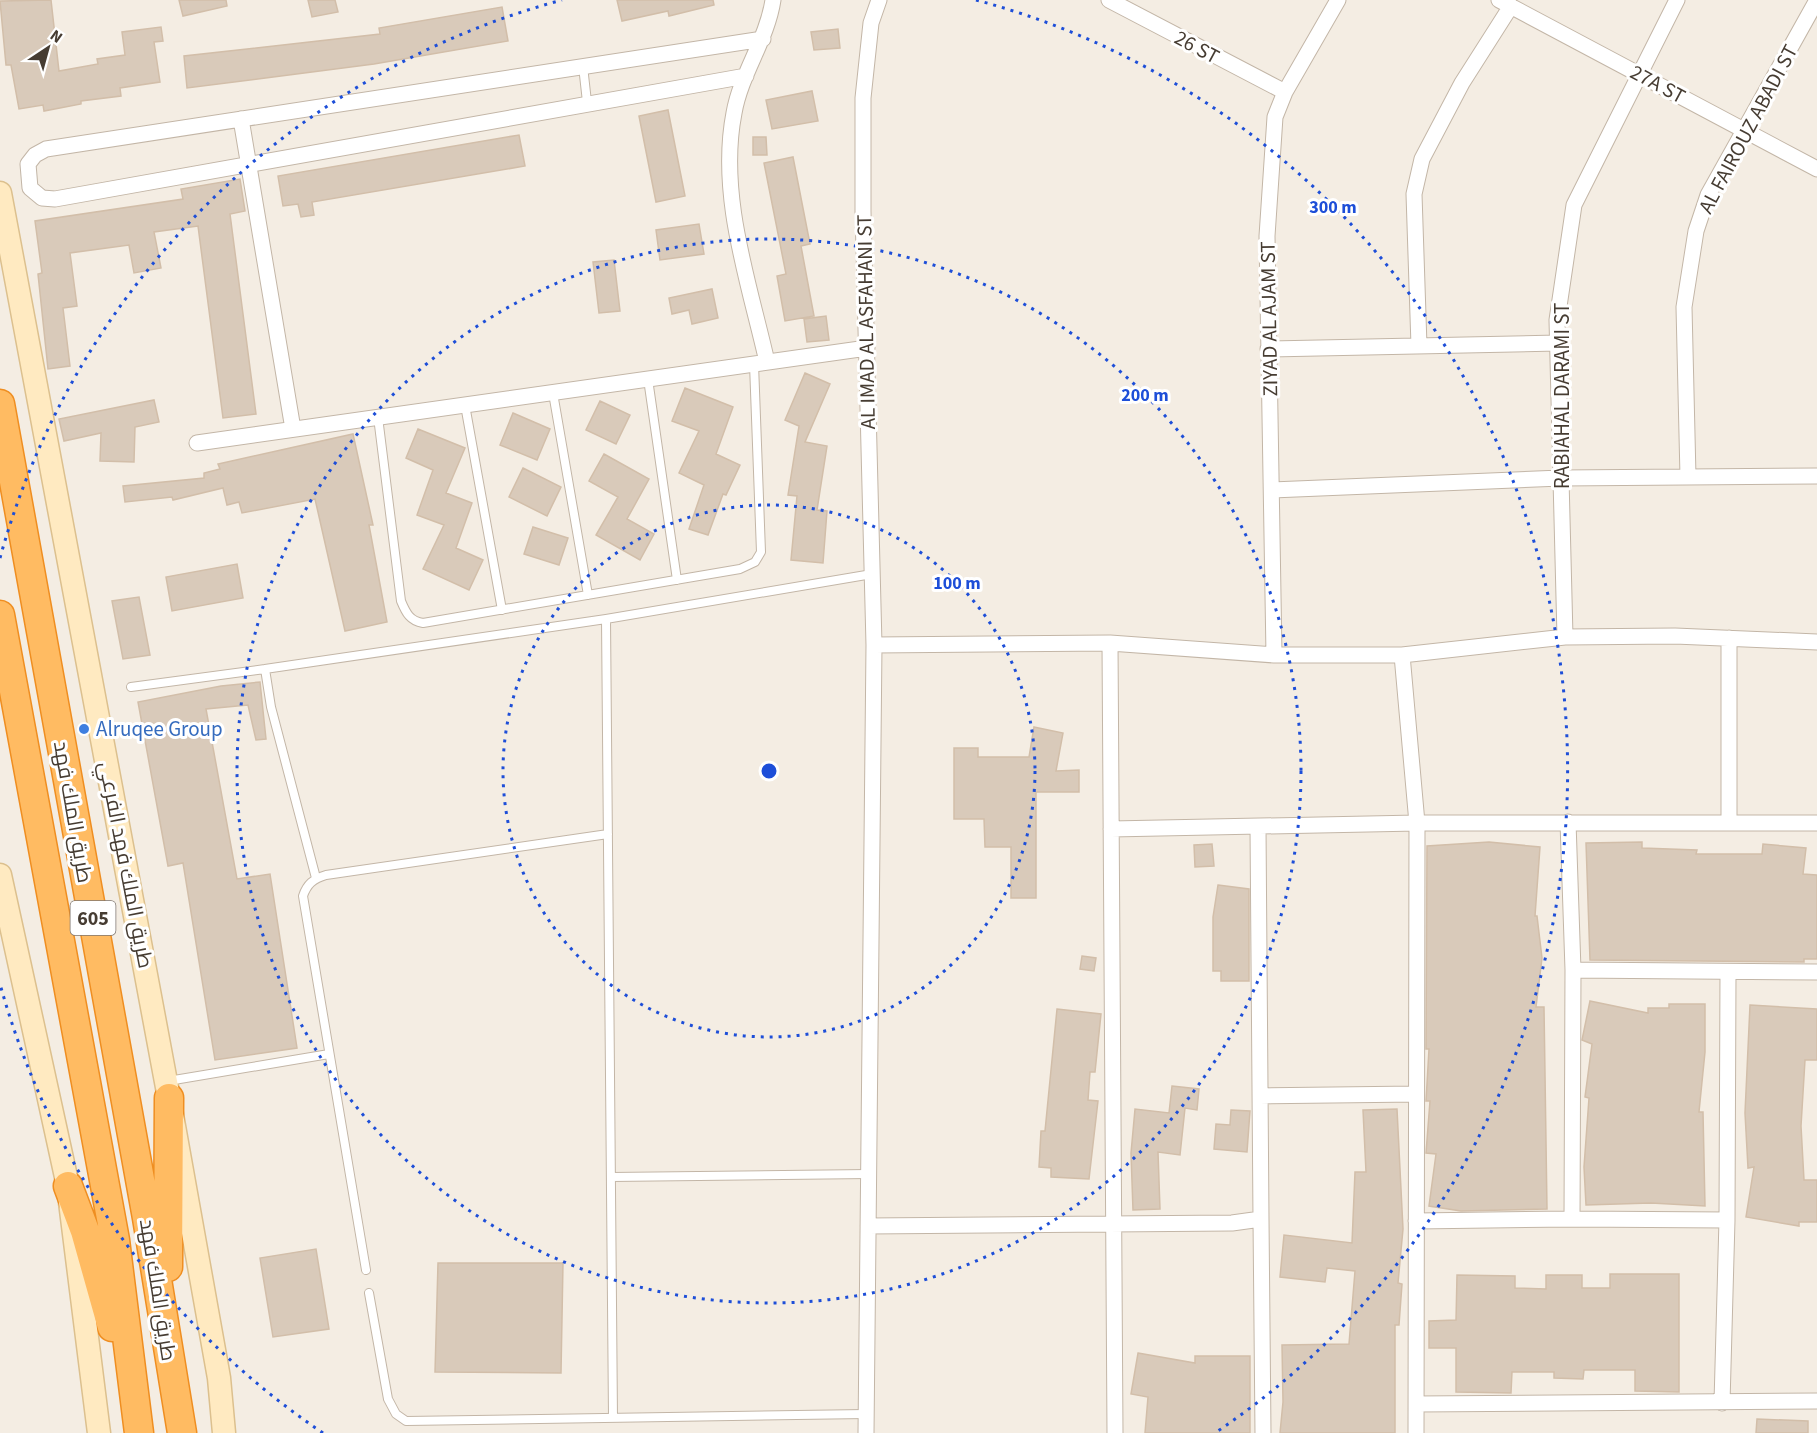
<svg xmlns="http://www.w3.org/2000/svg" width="1817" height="1433" font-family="'Source Sans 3',Cairo,sans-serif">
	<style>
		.building { fill: #d9caba; stroke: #d2bea9; stroke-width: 1.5 }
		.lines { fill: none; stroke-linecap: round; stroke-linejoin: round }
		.service-casing { stroke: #c3b6a7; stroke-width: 10 }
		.minor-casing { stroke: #c3b6a7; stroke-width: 17 }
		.secondary-casing { stroke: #dcc08e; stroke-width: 25 }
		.motorway-casing { stroke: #ef8e21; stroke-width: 31 }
		.service { stroke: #fff; stroke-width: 8 }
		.minor { stroke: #fff; stroke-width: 15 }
		.secondary { stroke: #ffeac1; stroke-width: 22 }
		.motorway { stroke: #ffbb62; stroke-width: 28 }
		.ring { fill: none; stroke: #1d4ed8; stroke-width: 3; stroke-dasharray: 3 6 }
		.shop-dot { fill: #3f7fe0; stroke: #fff; stroke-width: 2 }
		.labels { text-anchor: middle; stroke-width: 6; stroke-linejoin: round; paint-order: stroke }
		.shield { fill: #fff; stroke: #7e7670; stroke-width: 1.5 }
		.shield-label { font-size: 20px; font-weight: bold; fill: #463c32 }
		.street-label { font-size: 21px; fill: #463c32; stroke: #fff }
		.shop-label { font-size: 21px; fill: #366cbe; stroke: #fff; text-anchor: start }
		.centre { fill: #1d4ed8; stroke: #fff; stroke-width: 3 }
		.ring-label { font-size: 18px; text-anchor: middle; font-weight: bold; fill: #1d4ed8; stroke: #fff; stroke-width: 6; stroke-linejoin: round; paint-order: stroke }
	</style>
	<rect width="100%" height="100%" fill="#f4ede3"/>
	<!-- building -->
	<path class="building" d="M51,0L59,71L98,64L97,59L125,55L122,32L161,27L163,41L154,42L160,82L120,88L121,96L81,101V104L44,111L43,105L19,109L11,65H6L0,1Z
		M179,0H226L227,6L183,16Z
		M308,0H335L338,12L312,17Z
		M617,0H713L714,5L669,16L668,11L622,21Z
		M502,7L508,41L374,64L187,88L184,56L380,34L379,28Z
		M838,29L840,48L814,50L811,32Z
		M812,91L818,121L772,129L766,100Z
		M668,110L685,196L656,202L639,116Z
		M519,135L525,166L312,202L314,215L301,217L298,204L283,206L278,176Z
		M753,137H766L767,155H753Z
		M793,157L810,244L801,246L814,316L785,321L777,276L786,274L764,163Z
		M240,179L245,211L230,214L256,414L223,418L198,226L154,232L161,268L134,273L129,245L70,253L77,306L63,308L70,366L48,369L38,274L42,273L35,221L183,199L181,189Z
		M699,224L704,254L660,260L656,230Z
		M614,260L620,311L599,313L593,262Z
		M712,289L718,318L692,324L689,310L672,314L669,298Z
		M826,316L829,340L807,342L804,319Z
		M805,373L830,384L805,442L827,446L817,510L827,511L823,563L791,560L797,496L788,495L799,426L785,420Z
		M685,388L733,407L716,454L740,465L726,495L723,494L708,535L689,529L704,485L679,473L699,431L672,421Z
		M154,400L159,422L135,427L134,462L100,461L101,433L64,441L59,419Z
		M600,401L630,415L616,444L586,430Z
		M513,413L550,429L537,460L500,445Z
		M418,429L465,448L446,493L472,503L456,548L483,560L469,590L423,569L444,525L417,515L433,470L406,458Z
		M353,434L373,525H369L387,622L345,631L315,499L242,513L239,502L227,505L223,488L173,500L172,497L125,502L123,486L204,478V473L220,469L218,464Z
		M604,454L649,479L627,519L654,534L640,560L596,535L618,497L589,481Z
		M523,468L561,487L547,516L509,497Z
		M533,527L568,538L559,565L524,554Z
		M237,564L243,598L172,611L166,577Z
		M139,597L150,655L123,659L112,601Z
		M260,682L266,739L256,740L248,705L206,709L237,879L270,874L297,1048L215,1060L183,863L168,866L138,702L221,686Z
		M1034,727L1063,733L1056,771L1079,770V792H1036V898H1011V847H985L984,819H954V748H978V757H1029Z
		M1489,842L1540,847L1535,916H1537L1542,958L1536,1007H1544L1547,1209L1461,1211L1429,1206L1436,1154L1426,1153L1430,1101H1426L1429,1049H1426L1427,846Z
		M1642,842V848L1697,850L1696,854H1762L1763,844L1806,848L1803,874L1817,875V959H1804V962L1590,960L1586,843Z
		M1212,844L1214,866L1195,867L1194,845Z
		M1218,885L1249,889V981H1221V971H1213V917Z
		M1082,956L1096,958L1094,971L1080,969Z
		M1590,1001L1648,1013V1008H1669V1004H1705V1052L1699,1112H1703L1705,1206L1651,1203L1586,1205L1584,1167L1589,1098L1585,1097L1592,1044L1582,1040Z
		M1750,1005L1817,1009V1060H1805L1801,1126L1804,1180H1817V1222H1799V1226L1746,1217L1754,1167L1748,1168L1745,1113Z
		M1057,1009L1101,1014L1095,1072H1090L1088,1100L1098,1101L1089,1179L1051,1177V1168L1039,1167L1041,1131H1045Z
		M1172,1086L1199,1089L1197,1110L1185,1108L1180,1155L1158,1152L1160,1209L1133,1210L1131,1153L1135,1109L1169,1113Z
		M1397,1109L1403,1229L1398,1283L1402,1284L1399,1325H1395V1433H1280L1283,1402L1282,1345L1349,1344L1355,1271L1327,1268L1325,1282L1280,1277L1284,1235L1352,1243L1355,1172H1366L1363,1110Z
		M1231,1110L1250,1111L1247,1152L1214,1149L1216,1124L1230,1125Z
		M316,1249L329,1329L273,1337L260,1258Z
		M438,1263H563L561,1373L435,1372Z
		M1610,1274H1679V1392L1635,1391V1370H1584L1583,1379L1554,1378V1372H1512L1511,1393L1456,1392V1348H1429V1321L1456,1320L1457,1275L1515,1276V1288L1546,1289V1275H1582V1288H1610Z
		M1138,1353L1195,1363V1356H1250V1433H1145L1148,1397L1131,1394Z
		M1757,1419L1808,1421V1433H1756Z"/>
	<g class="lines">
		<!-- service casing -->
		<g class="service-casing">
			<path id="service" d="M583,66L587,102
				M648,379L677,580
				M553,393L588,595
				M465,405L502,610
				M378,417L401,601C406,613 410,621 423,623L740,569L755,562L761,552L754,364
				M606,619L613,1418
				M131,687L265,669
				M316,878L271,707L265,669L606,619L872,574
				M168,1081L329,1054
				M611,1177L869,1174
				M366,1270L303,896C307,884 313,879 326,875L608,834
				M369,1293L388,1399L396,1414L406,1421L866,1414"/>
		</g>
		<!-- minor casing -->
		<g class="minor-casing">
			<path id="minor" d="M1109,0L1285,92
				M1499,0L1817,169
				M746,76L55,199L42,198L30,188L28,164L35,155L46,149L763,39
				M241,119L293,429
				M1419,346L1414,194L1422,159L1462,83L1511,6
				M1268,349L1558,343
				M767,362C749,282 718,195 734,113C741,73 767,40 773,0
				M197,443L867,348
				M1688,477L1684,307L1696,231L1708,195L1817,0
				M1272,490L1561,478L1817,476
				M1565,637L1557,320L1574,205L1677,0
				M1729,638V822
				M1110,643L1115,1433
				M874,645L1110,643L1274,655H1402L1565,637L1675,636L1817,642
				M1274,655L1267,236L1275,117L1285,92L1338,0
				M1402,655L1417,823L1416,1433
				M1111,829L1417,823H1817
				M1573,970L1817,972
				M1260,1096L1416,1094
				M1261,1219L1263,1433
				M1572,1219L1727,1220
				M1416,1221L1572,1219L1573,970L1568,822
				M868,1226L1232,1223L1261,1219L1258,827
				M1722,1403L1727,1220L1728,972
				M1416,1404L1817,1401
				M866,1433L874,645L863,211V98L871,23L879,0"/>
		</g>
		<!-- secondary casing -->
		<g class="secondary-casing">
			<path id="secondary" d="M0,193L169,1098L219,1378L224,1433
				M0,875L68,1186L99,1433"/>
		</g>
		<!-- motorway casing -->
		<g class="motorway-casing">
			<path id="motorway" d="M0,404L147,1218L182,1433
				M0,615L115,1240L139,1433
				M68,1186L85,1231L112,1327
				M168,1267L169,1098"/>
		</g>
		<!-- service -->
		<use href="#service" class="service"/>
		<!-- minor -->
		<use href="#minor" class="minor"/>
		<!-- secondary -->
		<use href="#secondary" class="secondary"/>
		<!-- motorway -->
		<use href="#motorway" class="motorway"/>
	</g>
	<!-- distance rings -->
	<g class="ring">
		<circle cx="769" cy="771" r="266"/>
		<circle cx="769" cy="771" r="532"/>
		<path d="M323 1433A798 798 0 0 1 0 984M0 558A798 798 0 0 1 562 0M976 0A798 798 0 0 1 1215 1433"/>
	</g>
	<!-- markers -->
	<circle class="shop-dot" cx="84" cy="729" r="6"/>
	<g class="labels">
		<!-- shield labels -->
		<rect class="shield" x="70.5" y="901" width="45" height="34" rx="4.5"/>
		<g class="shield-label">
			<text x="93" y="925">605</text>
		</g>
		<!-- street labels -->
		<g class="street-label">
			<text transform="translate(1197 47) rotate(28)" y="7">26 ST</text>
			<text transform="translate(1658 84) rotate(28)" y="7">27A ST</text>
			<text transform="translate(1748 129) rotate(-62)" y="7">AL FAIROUZ ABADI ST</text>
			<text transform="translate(1269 319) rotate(-91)" y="7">ZIYAD AL AJAM ST</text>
			<text transform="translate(866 322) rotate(-91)" y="7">AL IMAD AL ASFAHANI ST</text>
			<text transform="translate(1562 396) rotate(-90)" y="7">RABIAHAL DARAMI ST</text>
			<text transform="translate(73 812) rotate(80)" y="7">طريق الملك فهد</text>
			<text transform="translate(126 865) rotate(79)" y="7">طريق الملك فهد الفرعي</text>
			<text transform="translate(158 1290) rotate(81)" y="7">طريق الملك فهد</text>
		</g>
		<!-- shop labels -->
		<g class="shop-label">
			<text x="96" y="736">Alruqee Group</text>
		</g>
	</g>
	<circle cx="769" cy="771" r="9" class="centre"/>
	<g class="ring-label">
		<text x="1333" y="213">300 m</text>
		<text x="1145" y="401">200 m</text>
		<text x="957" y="589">100 m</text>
	</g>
	<!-- north arrow -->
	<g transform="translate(48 48) rotate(36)" stroke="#ffffff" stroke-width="4.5" paint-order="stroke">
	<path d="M0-4.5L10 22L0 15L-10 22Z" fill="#463c32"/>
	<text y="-9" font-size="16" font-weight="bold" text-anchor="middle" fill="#463c32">N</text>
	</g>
</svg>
